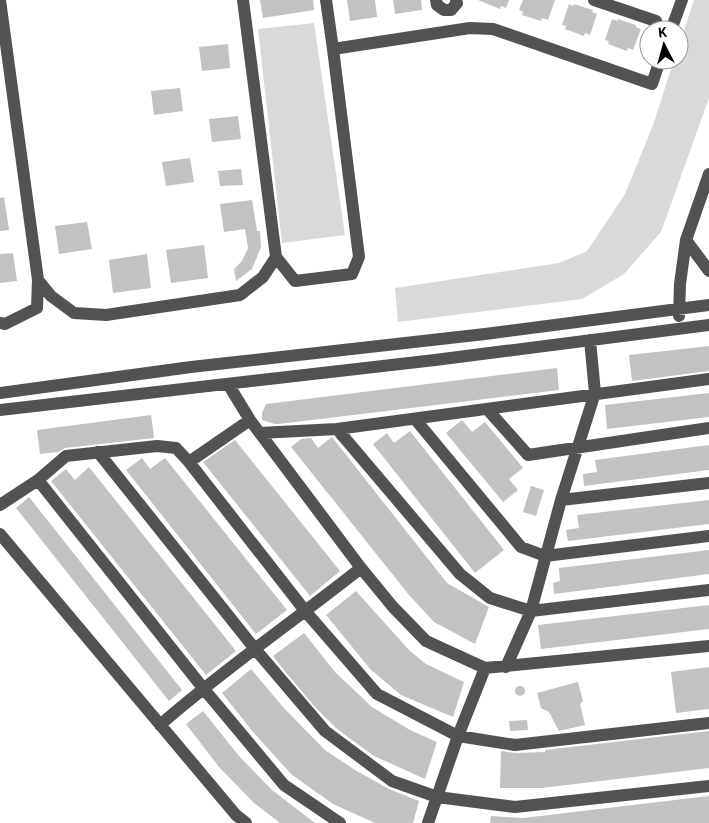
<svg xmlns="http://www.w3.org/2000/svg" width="709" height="823" font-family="Barlow,sans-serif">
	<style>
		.green { fill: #d9d9d9 }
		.building { fill: #c2c2c2 }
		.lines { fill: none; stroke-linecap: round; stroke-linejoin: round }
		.minor { stroke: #525252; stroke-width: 12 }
	</style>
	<rect width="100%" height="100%" fill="#fff"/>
	<!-- green -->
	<path class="green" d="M694,0H709V98L661,232L624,274L582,299L398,322L395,288L559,263L587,251L625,194L653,125L674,60H679V46Z
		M314,23L345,235L282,243L258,29Z"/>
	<!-- building -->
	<path class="building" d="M260,0H313L314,10L263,18Z
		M347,0H375L377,17L350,21Z
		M393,0H421L422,10L395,14Z
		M478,0H509L506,8L501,6L500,9Z
		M523,0H555L548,20L542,18L541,21L522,15L523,12L519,10Z
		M569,4L573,6L574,4L593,10L592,12L597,14L590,35L585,33L584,36L565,29L566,26L562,25Z
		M612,19L617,21L618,19L636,25V27L641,29L633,50L628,48L627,51L608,44L609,41L605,40Z
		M228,44L230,68L202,71L199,47Z
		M180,88L183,111L154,115L151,91Z
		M238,116L241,139L212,142L209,119Z
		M190,158L194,182L166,186L162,162Z
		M241,169L243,185L220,186L218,171Z
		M4,197L9,230L0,231V198Z
		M252,200L257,231H260L261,247L252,269L236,281L234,269L242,261L248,248L245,229L224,232L220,204Z
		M87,222L92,249L59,254L55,226Z
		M204,245L208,278L171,283L166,250Z
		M13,253L17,281L0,283V254Z
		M147,254L151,288L113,293L109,260Z
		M709,346V371L632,381L629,355Z
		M557,368L559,390L279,424H275L262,420V413L266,404Z
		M709,393V417L607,429L605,405Z
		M151,415L154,438L65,448L58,452L40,454L37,430Z
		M462,420L472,432L485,422L523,468L509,479L518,490L503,502L446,433Z
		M410,431L504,550L475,573L373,444L387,433L394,443Z
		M332,437L447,583L489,607L475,644L434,622L409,595L291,447L301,439L311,438L318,448Z
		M235,440L340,571L310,596L203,462Z
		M709,445V470L584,486L583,474L597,472L595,460Z
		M142,458L150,469L165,458L287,610L256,634L126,470Z
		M89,467L236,651L206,675L51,481L66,469L75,480Z
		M531,486L544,490L536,516L523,512Z
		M29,497L182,690L169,701L16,508Z
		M709,500V524L568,541L566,530L579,528L577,515Z
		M709,550V574L554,594L553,583L560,581L559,568Z
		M356,591L409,650L426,664L464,682L453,717L401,695L371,670L326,615Z
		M709,605V629L541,649L538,625Z
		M304,633L335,672L372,707L410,730L437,742L425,779L374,756L337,729L316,708L287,674L273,656Z
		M709,667V709L676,713L671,672Z
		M251,669L283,707L325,750L355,770L389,789L419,801L413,823H375L333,804L291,774L253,732L222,693Z
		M578,682L583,701L580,704L585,725L559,731L549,712L541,708L537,693Z
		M515 691a5 5 0 1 1 10 0a5 5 0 1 1-10 0Z
		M203,711L239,756L272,790L315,823H280L254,803L219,767L186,724Z
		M527,720L528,730L510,731L509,721Z
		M709,731V768L542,788H500L501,751L516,753L545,752V750Z
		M709,796V823H490L491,816L523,818Z"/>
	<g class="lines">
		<!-- minor -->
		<path class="minor" d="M243,0L276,257L295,281L352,274L359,257L333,49
			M326,0L333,49L470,28L493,29L652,84L660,60
			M436,0L437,5L444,10H451L457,3L456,0
			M594,0L656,21
			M671,30L682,0
			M686,240L709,271
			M38,280L51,296L74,313L106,315L240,295L263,277L276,257
			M679,316L680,284L686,240L709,174
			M0,323L5,324L37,308L38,280L0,0
			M228,384L250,420L361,568L393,607L426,641L485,668L709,646
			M0,393L191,367L485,334L709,305
			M0,410L435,360L709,325
			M488,410L528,455L709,428
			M415,419L521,547L545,556L709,536
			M337,429L460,574L490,598L531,611L709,590
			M260,433L337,429L709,379
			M98,452L255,649L325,731L392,781L437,797L515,807L709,786
			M189,462L306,612L377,694L458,736L515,745L709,723
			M38,480L203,688L284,785L340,823
			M561,500L709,483
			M0,505L38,480L66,456L157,446L176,448L189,462L250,420
			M0,534L236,815L246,823
			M506,667L531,611L561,500L595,393L590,340
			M160,725C224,669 294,621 361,568
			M428,823L458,736L485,668"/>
	</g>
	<!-- north arrow -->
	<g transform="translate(664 45) rotate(354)"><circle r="24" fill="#ffffff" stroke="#999999"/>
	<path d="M0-4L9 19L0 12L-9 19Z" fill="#000000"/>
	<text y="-8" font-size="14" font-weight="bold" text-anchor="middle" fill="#000000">K</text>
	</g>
</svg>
